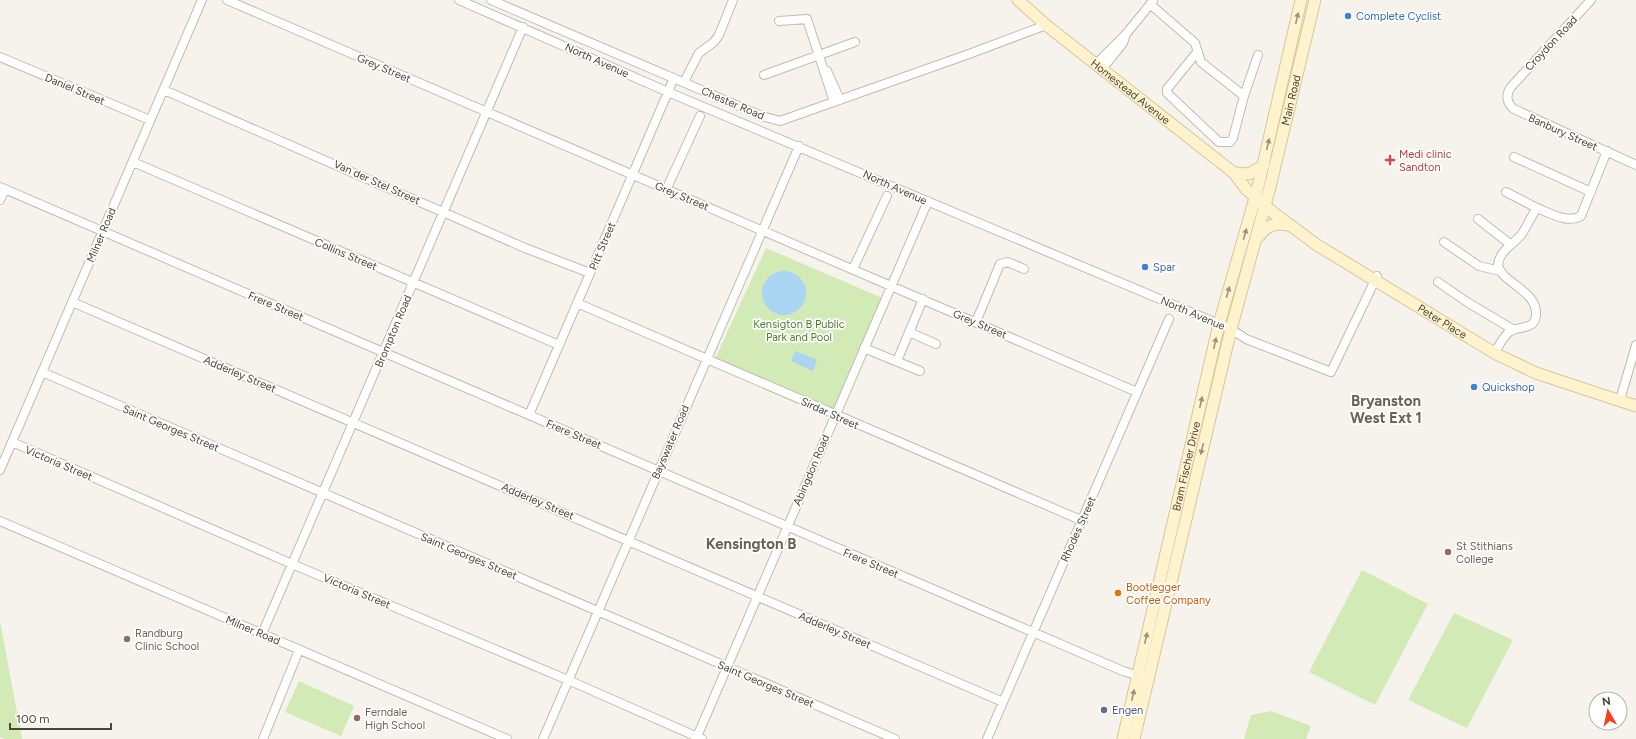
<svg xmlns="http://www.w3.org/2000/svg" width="1636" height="739" font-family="Figtree,sans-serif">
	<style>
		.green { fill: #d2eab5 }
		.water { fill: #a9d4f2 }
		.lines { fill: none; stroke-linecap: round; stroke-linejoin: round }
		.street-casing { stroke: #c2bbae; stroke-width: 10 }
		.secondary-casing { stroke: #d6c79b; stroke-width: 13 }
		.street { stroke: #fff; stroke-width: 8 }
		.secondary { stroke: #fff3cd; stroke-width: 11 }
		.oneway { fill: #9c937c }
		.shop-dot { fill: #3f7fe0; stroke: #fff; stroke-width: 1.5 }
		.health-dot { fill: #e0444e; stroke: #fff; stroke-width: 1.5 }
		.education-dot { fill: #8d6e63; stroke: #fff; stroke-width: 1.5 }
		.food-dot { fill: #e8710a; stroke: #fff; stroke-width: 1.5 }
		.service-dot { fill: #5c6f8a; stroke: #fff; stroke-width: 1.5 }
		.labels { text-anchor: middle; stroke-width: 3.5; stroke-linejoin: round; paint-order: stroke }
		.shop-label { font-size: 11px; fill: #366cbe; stroke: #fff; text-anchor: start }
		.street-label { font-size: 11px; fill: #4b4439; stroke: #fff }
		.health-label { font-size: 11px; fill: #be3a42; stroke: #fff; text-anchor: start }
		.park-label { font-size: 11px; fill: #4a7f2a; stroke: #fff }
		.education-label { font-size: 11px; fill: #785e54; stroke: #fff; text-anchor: start }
		.food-label { font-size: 11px; fill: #c56008; stroke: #fff; text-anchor: start }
		.service-label { font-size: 11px; fill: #4e5e75; stroke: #fff; text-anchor: start }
		.district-label { font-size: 15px; font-weight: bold; fill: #6e6250; stroke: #fff }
	</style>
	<rect width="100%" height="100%" fill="#f6f3ec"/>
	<!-- green -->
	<path class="green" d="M766,248L887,300L837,418L714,361Z
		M1362,570L1428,604L1375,705L1309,672Z
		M1454,613L1513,640L1467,728L1408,700Z
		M0,621L22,739H4L0,737Z
		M299,681L354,706L341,736L285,712Z
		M1271,711L1311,726L1306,739H1244L1251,715Z"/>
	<!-- water -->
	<path class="water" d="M762 293a22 22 0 1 1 44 0a22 22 0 1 1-44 0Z
		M795,351L817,360L813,371L791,361Z"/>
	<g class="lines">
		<!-- street casing -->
		<g class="street-casing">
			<path id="street" d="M227,0L1137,392
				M459,0L668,92L1231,329L1246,339L1331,372L1377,276
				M491,0L762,116L780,121L969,54L1046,25
				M1591,0L1511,87C1505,95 1507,104 1514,109L1636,165
				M1150,4L1195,43L1201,62L1244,96L1233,138L1230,142H1219L1167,93V89L1198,51
				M779,21L807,19L834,102
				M0,57L150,120
				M1096,64L1126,34L1153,1
				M1102,69L1123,43L1126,34
				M827,71L840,100
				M764,75L855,42
				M684,82L699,53L714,42L719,35L733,0
				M164,90L525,248L590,273
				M1244,96L1258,55
				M1514,157L1591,192
				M133,162L559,345
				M0,187L1123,671L1142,677
				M666,190L700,116
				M0,200L5,189
				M1537,208C1550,213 1568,224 1581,216L1607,151
				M1478,219L1510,244
				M1444,242L1479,266L1500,271
				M853,269L887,196
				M1438,282L1467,302L1514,330
				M72,302L1003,702
				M577,303L1083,521
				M976,322L1000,264L1008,262L1024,269
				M909,332L936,344
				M864,348L920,371
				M1496,350C1500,344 1504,336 1509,332C1520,325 1537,331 1536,312C1535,290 1501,282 1498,265C1499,251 1513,245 1521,235C1527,227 1531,216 1537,208L1506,192
				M897,361L923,299
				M42,372L895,739
				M1620,400L1636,345
				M529,415L674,78
				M12,442L292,564L568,680L702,739
				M0,470L202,0
				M0,521L507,739
				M262,634L523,27
				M263,739L299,650
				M543,739L799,146
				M696,739L928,201
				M987,739L1169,319"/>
		</g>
		<!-- secondary casing -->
		<g class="secondary-casing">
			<g id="secondary">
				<path id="s1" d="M1018,0L1046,25L1234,173L1246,189L1275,214L1317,245L1496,354L1536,373L1636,406"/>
				<path d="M1234,173L1249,174L1264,165"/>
				<path d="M1259,236C1268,224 1275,223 1289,225"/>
				<path id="s2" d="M1123,739L1219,324L1257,191L1301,0"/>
				<path id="s3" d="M1134,739L1231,329L1270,187L1315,0"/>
			</g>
		</g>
		<!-- street -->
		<use href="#street" class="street"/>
		<!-- secondary -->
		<use href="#secondary" class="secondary"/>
	</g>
	<!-- one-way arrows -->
	<defs><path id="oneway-solid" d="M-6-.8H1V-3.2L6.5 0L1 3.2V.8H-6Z"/></defs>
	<g class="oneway">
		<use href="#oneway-solid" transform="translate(1297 18) rotate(-77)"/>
		<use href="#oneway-solid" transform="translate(1268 144) rotate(-77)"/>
		<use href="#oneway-solid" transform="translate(1245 234) rotate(-74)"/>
		<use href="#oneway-solid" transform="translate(1228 292) rotate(-74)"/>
		<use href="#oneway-solid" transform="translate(1215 343) rotate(-78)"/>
		<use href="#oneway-solid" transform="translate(1201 402) rotate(-77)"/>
		<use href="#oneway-solid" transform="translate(1202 449) rotate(104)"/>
		<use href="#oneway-solid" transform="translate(1146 638) rotate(-77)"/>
		<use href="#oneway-solid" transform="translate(1133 695) rotate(-77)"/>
	</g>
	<!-- markers -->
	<g class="shop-dot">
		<circle cx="1348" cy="16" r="4"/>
		<circle cx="1145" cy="267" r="4"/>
		<circle cx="1474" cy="387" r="4"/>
	</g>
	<path class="health-dot" d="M1388 154h4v4h4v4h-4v4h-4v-4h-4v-4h4z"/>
	<g class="education-dot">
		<circle cx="1448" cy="552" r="4"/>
		<circle cx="127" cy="639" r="4"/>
		<circle cx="357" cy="718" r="4"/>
	</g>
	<circle class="food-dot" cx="1118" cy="593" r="4"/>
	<circle class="service-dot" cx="1104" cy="710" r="4"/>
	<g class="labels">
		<!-- shop labels -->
		<g class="shop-label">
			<text x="1356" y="20">Complete Cyclist</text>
			<text x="1153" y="271">Spar</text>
			<text x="1482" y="391">Quickshop</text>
		</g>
		<!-- street labels -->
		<g class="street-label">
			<text transform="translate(1551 43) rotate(-47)" y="4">Croydon Road</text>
			<text transform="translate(597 60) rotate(24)" y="4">North Avenue</text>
			<text transform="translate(384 68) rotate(23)" y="4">Grey Street</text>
			<text transform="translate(75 89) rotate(23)" y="4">Daniel Street</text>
			<text dy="4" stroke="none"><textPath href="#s1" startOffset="145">Homestead Avenue</textPath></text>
			<text dy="4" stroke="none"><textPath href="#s3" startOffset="658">Main Road</textPath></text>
			<text transform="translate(733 103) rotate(23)" y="4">Chester Road</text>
			<text transform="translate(1563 132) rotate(24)" y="4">Banbury Street</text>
			<text transform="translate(377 182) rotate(24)" y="4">Van der Stel Street</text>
			<text transform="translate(895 187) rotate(24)" y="4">North Avenue</text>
			<text transform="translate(682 196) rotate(23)" y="4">Grey Street</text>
			<text transform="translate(101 235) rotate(-67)" y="4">Milner Road</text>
			<text transform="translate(602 246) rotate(-67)" y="4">Pitt Street</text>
			<text transform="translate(346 254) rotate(23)" y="4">Collins Street</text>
			<text transform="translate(276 306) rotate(23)" y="4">Frere Street</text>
			<text transform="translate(1193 313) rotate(23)" y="4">North Avenue</text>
			<text dy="4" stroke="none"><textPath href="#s1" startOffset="534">Peter Place</textPath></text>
			<text transform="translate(980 324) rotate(23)" y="4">Grey Street</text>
			<text transform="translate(393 331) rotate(-67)" y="4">Brompton Road</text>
			<text transform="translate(240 374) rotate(23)" y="4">Adderley Street</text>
			<text transform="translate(830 413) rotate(24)" y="4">Sirdar Street</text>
			<text transform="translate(171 428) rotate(23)" y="4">Saint Georges Street</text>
			<text transform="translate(574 434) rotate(23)" y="4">Frere Street</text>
			<text transform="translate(670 442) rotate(-67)" y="4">Bayswater Road</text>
			<text transform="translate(59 463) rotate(23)" y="4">Victoria Street</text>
			<text dy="4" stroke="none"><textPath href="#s2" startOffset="280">Bram Fischer Drive</textPath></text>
			<text transform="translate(811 470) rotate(-67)" y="4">Abingdon Road</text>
			<text transform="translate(538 501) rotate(23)" y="4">Adderley Street</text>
			<text transform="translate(1078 529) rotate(-66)" y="4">Rhodes Street</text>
			<text transform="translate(469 556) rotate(23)" y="4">Saint Georges Street</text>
			<text transform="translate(871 563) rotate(23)" y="4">Frere Street</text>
			<text transform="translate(357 591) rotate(23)" y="4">Victoria Street</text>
			<text transform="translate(253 630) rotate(23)" y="4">Milner Road</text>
			<text transform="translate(835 630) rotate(23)" y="4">Adderley Street</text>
			<text transform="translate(766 684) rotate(23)" y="4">Saint Georges Street</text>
		</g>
		<!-- health labels -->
		<g class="health-label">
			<text x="1399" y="158">Medi clinic<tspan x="1399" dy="13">Sandton</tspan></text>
		</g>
		<!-- park labels -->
		<g class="park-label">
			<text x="799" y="328">Kensigton B Public<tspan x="799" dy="13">Park and Pool</tspan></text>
		</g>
		<!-- education labels -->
		<g class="education-label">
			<text x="1456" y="550">St Stithians<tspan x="1456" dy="13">College</tspan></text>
			<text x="135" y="637">Randburg<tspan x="135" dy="13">Clinic School</tspan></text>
			<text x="365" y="716">Ferndale<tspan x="365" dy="13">High School</tspan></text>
		</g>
		<!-- food labels -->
		<g class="food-label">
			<text x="1126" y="591">Bootlegger<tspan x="1126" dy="13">Coffee Company</tspan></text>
		</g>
		<!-- service labels -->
		<g class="service-label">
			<text x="1112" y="714">Engen</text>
		</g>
		<!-- district labels -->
		<g class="district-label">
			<text x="1386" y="406">Bryanston<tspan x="1386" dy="17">West Ext 1</tspan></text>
			<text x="751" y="549">Kensington B</text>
		</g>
	</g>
	<!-- north arrow -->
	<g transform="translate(1608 711) rotate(351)"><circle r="19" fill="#ffffff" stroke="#b7b4b0"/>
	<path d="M0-3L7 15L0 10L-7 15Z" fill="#fc3f1d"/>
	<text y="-6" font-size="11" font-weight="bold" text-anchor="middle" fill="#4b4439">N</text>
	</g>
	<!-- scale -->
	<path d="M10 723v6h101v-6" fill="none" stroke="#4b4439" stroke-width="2"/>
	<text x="16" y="723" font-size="12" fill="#4b4439" stroke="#ffffff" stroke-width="3" paint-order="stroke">100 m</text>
</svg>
